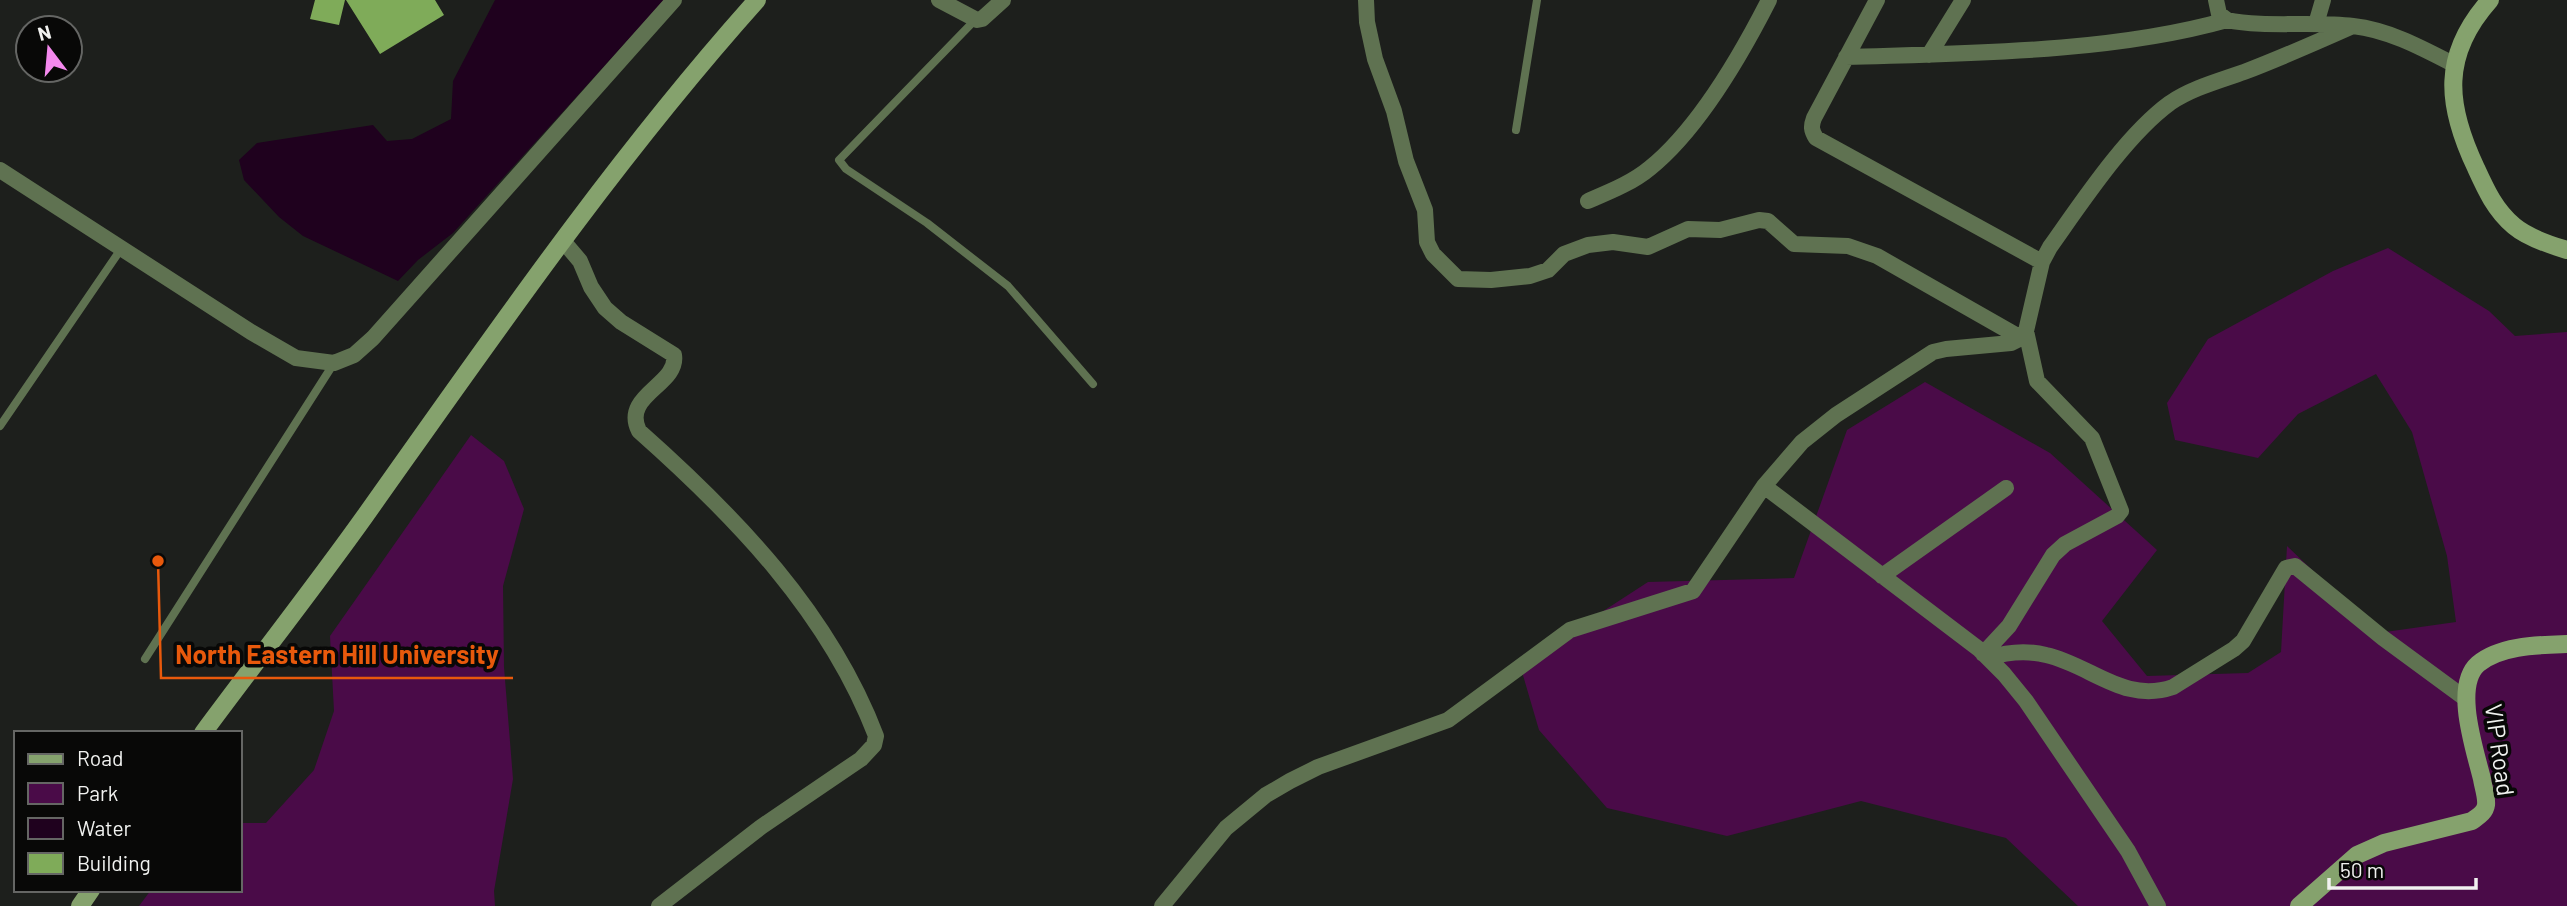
<svg xmlns="http://www.w3.org/2000/svg" width="2567" height="906" font-family="Barlow,sans-serif">
	<style>
		.green { fill: #4a0b48 }
		.water { fill: #1f011e }
		.building { fill: #7fab59 }
		.lines { fill: none; stroke-linecap: round; stroke-linejoin: round }
		.lane { stroke: #5f7251; stroke-width: 8 }
		.street { stroke: #5f7251; stroke-width: 16 }
		.secondary { stroke: #85a26d; stroke-width: 18 }
		.labels { text-anchor: middle; stroke-width: 7; stroke-linejoin: round; paint-order: stroke }
		.street-label { font-size: 24px; fill: #f1f2f0; stroke: #080807 }
		.leader { fill: none; stroke: #e8590c; stroke-width: 2.5 }
		.callout-dot { fill: #e8590c; stroke: #080807; stroke-width: 2.5 }
		.callout-label { font-size: 26px; text-anchor: middle; font-weight: bold; fill: #e8590c; stroke: #080807; stroke-width: 7; stroke-linejoin: round; paint-order: stroke }
	</style>
	<rect width="100%" height="100%" fill="#1d1f1c"/>
	<!-- green -->
	<path class="green" d="M2388,248L2489,311L2515,336L2567,332V906H2078L2006,838L1861,801L1727,836L1607,808L1539,730L1520,665L1648,582L1794,578L1847,430L1925,382L2050,453L2157,550L2102,621L2147,676L2248,673L2281,652L2287,546L2378,633L2456,622L2447,556L2412,432L2376,374L2298,414L2258,458L2175,440L2167,403L2208,339L2333,271Z
		M471,435L504,461L524,509L503,586L504,667L513,779L494,891L495,906H139L151,890H240V823H266L314,770L334,711L330,636Z"/>
	<!-- water -->
	<path class="water" d="M495,0H664L453,233L418,260L398,281L303,236L279,217L244,180L239,160L257,143L373,125L387,141L412,139L451,119L453,81Z"/>
	<!-- building -->
	<path class="building" d="M315,0H345L339,25L310,19Z
		M346,0H435L444,15L380,54Z"/>
	<g class="lines">
		<!-- lane -->
		<path class="lane" d="M975,20L839,160L846,169L927,223L1008,286L1093,384
			M1516,130L1537,0
			M0,426L121,249
			M145,659L334,363"/>
		<!-- street -->
		<path class="street" d="M939,0L977,20L982,19L1003,0
			M1366,0L1367,22L1375,59L1394,111L1406,161L1425,210L1427,242L1433,254L1458,279L1491,280L1530,276L1548,270L1564,254L1588,245L1613,242L1648,247L1688,229L1720,230L1759,220L1768,221L1794,244L1848,246L1877,256L2021,338
			M1877,0L1814,118C1811,126 1811,130 1816,138L2042,262
			M2216,0L2219,14L2227,20C2264,28 2314,21 2353,26C2389,30 2422,48 2455,65
			M2316,24L2323,0
			M1929,55L1963,0
			M1846,57C1968,53 2110,53 2227,20
			M0,170L251,332L296,358L334,363L354,355L373,338L674,0
			M1588,201C1609,192 1632,183 1650,168C1698,129 1741,55 1769,0
			M563,241L580,261L591,287L605,308L621,322L674,355C679,385 621,395 639,431C736,517 829,613 876,736L874,745L861,759L761,827L659,906
			M1764,486L1979,649L2004,674L2026,701L2128,851L2158,906
			M1882,576L2006,488
			M1983,654L2009,626L2053,555L2065,544L2117,516L2121,511L2092,438L2037,381L2026,331
			M1988,658C2007,652 2026,650 2046,655C2091,665 2124,704 2173,687L2234,649L2243,641L2286,568L2295,566L2383,638L2466,699
			M1162,906L1226,828L1266,795L1290,781L1318,767L1448,720L1570,630L1693,591L1764,486L1802,442L1836,415L1933,352L1946,349L2011,343L2021,338L2026,331L2042,262L2050,247C2082,202 2126,135 2170,103C2192,88 2219,81 2244,72C2281,58 2317,42 2353,26"/>
		<!-- secondary -->
		<path class="secondary" d="M2490,0C2441,55 2446,105 2476,168C2486,190 2495,210 2514,226C2527,237 2550,245 2567,250
			M203,733C257,660 313,589 365,516C490,340 613,161 757,0
			M80,906L91,890
			M2299,906L2357,855L2384,843L2472,821C2477,817 2485,813 2486,805C2487,797 2483,786 2482,779C2475,750 2453,686 2478,664C2500,645 2540,645 2567,644"/>
	</g>
	<g class="labels">
		<!-- street labels -->
		<g class="street-label">
			<text transform="translate(2499 750) rotate(82)" y="8">VIP Road</text>
		</g>
	</g>
	<!-- callouts -->
	<path class="leader" d="M158 561L161 678H513"/>
	<circle class="callout-dot" cx="158" cy="561" r="7"/>
	<g class="callout-label">
		<text x="337" y="664">North Eastern Hill University</text>
	</g>
	<!-- legend -->
	<rect x="14" y="731" width="228" height="161" fill="#080807" stroke="#656664" stroke-width="2"/>
	<rect x="28" y="754" width="35" height="10" fill="#85a26d" stroke="#656664" stroke-width="2"/>
	<text x="77" y="766" font-size="21" fill="#f1f2f0">Road</text>
	<rect x="28" y="783" width="35" height="21" fill="#4a0b48" stroke="#656664" stroke-width="2"/>
	<text x="77" y="801" font-size="21" fill="#f1f2f0">Park</text>
	<rect x="28" y="818" width="35" height="21" fill="#1f011e" stroke="#656664" stroke-width="2"/>
	<text x="77" y="836" font-size="21" fill="#f1f2f0">Water</text>
	<rect x="28" y="853" width="35" height="21" fill="#7fab59" stroke="#656664" stroke-width="2"/>
	<text x="77" y="871" font-size="21" fill="#f1f2f0">Building</text>
	<!-- north arrow -->
	<g transform="translate(49 49) rotate(344)"><circle r="33" fill="#080807" stroke="#656664" stroke-width="2"/>
	<path d="M0-5L12 26L0 18L-12 26Z" fill="#f589ee"/>
	<text y="-10" font-size="19" font-weight="bold" text-anchor="middle" fill="#f1f2f0">N</text>
	</g>
	<!-- scale -->
	<path d="M2329 878v10h147v-10" fill="none" stroke="#f1f2f0" stroke-width="3.5"/>
	<text x="2340" y="878" font-size="21" fill="#f1f2f0" stroke="#080807" stroke-width="5" paint-order="stroke">50 m</text>
</svg>
